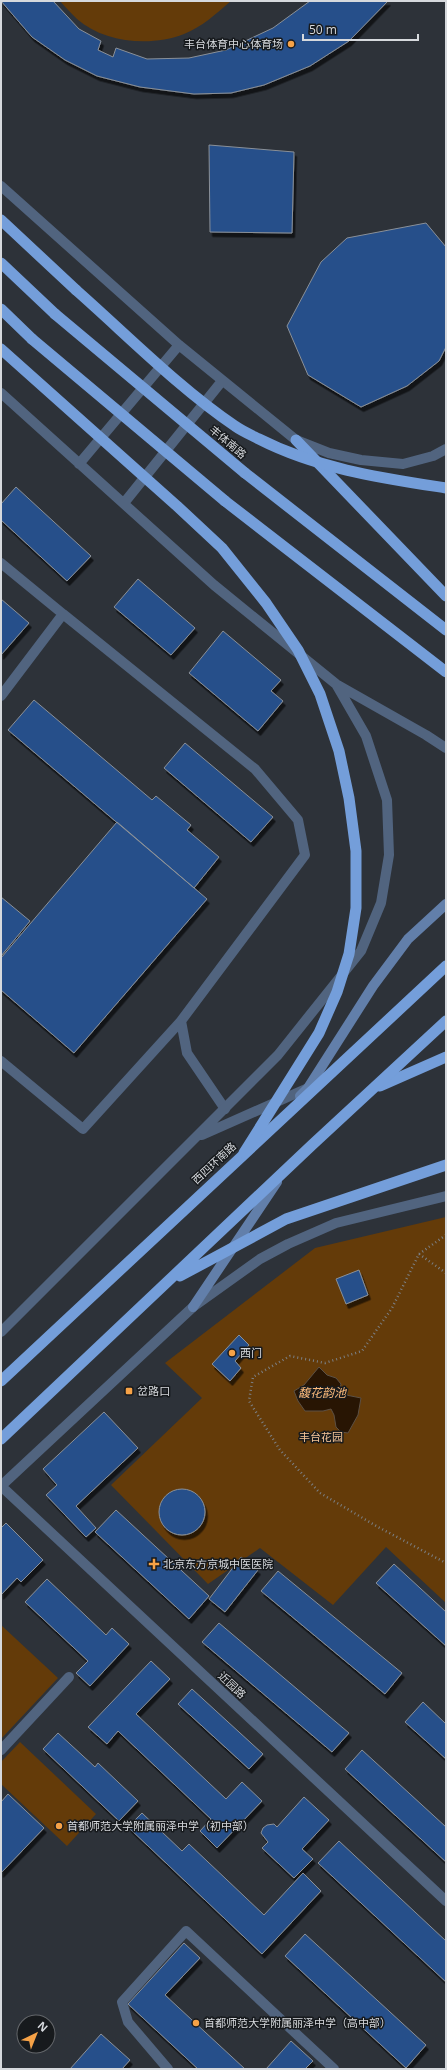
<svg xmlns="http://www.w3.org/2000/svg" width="447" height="2070" font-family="'Open Sans','Noto Sans SC',sans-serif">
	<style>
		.green { fill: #643b09 }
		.water { fill: #281503; stroke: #5c5044 }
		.building { fill: #254f8a; stroke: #8a9098; filter: url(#shadow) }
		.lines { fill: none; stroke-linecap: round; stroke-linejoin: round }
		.path { stroke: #7c8086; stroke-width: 2.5; stroke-dasharray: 1 3; stroke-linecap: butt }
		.minor { stroke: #51647f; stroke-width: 10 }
		.tertiary { stroke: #51647f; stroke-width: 10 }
		.secondary { stroke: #627faa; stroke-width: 10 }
		.trunk { stroke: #749eda; stroke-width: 11 }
		.trunk-bridge { stroke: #749eda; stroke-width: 11 }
		.poi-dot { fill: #f6a247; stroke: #171a1d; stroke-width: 1.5 }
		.labels { text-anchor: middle; stroke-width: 3; stroke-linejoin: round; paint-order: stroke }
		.poi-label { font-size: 11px; fill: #d6d9dd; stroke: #171a1d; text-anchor: start }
		.street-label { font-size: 11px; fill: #d6d9dd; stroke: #171a1d }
		.park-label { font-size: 11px; fill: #f9c899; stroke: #171a1d }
		.water-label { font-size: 12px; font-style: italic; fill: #fdbb7b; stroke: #171a1d }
	</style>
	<defs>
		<filter id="shadow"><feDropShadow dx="2.5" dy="4.5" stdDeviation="0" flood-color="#0009"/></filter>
	</defs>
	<rect width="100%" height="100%" fill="#2d3239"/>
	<!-- green -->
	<path class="green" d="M60,1H231C217,13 202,27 184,34C151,47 104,43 77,19C71,13 65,7 60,1Z
		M446,1217V1603L386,1547L333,1605L260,1548L208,1584L111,1485L202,1398L165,1363L315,1248Z
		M1,1625L58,1678L1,1739Z
		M20,1742L96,1814L67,1846L1,1784V1762Z"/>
	<!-- water -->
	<path class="water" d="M319,1367L327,1375L336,1378L341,1384L340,1389L346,1395L361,1398L358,1415L348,1433L341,1432L336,1427L334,1415L331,1409L323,1411H305L298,1401L294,1391L304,1385Z"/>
	<!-- building -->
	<path class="building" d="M1,1H53L79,29L101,41L98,50L113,57L116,48L147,59L189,58L226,50L273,28L310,1H388L349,41L310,66L264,85L231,93L194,94L140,87L97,76L65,60L32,37Z
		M209,145L294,152L292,233L210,232Z
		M426,223L446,247V347L439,361L407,386L361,407L308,375L287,326L321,262L347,238Z
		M16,487L91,556L67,581L1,520V504Z
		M138,579L195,628L171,655L114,607Z
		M1,599L29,623L1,655Z
		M223,631L281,680L271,691L283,701L258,731L189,673Z
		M34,700L152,800L156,796L191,825L187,830L219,857L194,888L8,730Z
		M185,743L273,817L251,842L164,768Z
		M117,822L207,899L74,1053L1,990V958Z
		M1,897L30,921L1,956Z
		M359,1270L368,1295L346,1304L336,1279Z
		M239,1335L249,1345L235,1361L241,1368L230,1381L212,1364Z
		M104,1412L138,1448L76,1506L96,1528L86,1537L46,1495L57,1485L43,1469Z
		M159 1512a23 23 0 1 1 46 0a23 23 0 1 1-46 0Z
		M116,1510L209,1596L189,1619L95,1532Z
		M6,1523L43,1560L21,1582L17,1578L1,1595V1528Z
		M241,1557L258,1570L225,1612L209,1599Z
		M394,1564L446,1612V1646L376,1583Z
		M278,1571L402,1673L385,1694L261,1591Z
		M47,1579L106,1635L112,1628L129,1644L90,1686L76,1673L88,1661L25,1602Z
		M219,1623L349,1733L332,1752L202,1642Z
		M151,1661L170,1679L136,1714L226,1799L242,1782L262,1801L217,1848L200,1831L211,1819L118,1731L107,1744L88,1727Z
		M192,1689L263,1754L249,1769L178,1704Z
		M423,1702L446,1724V1759L405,1722Z
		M58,1733L95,1767L98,1763L138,1801L119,1821L43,1749Z
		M362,1750L446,1827V1862L345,1769Z
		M8,1794L44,1828L1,1873V1802Z
		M304,1797L329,1820L302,1849L313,1859L294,1878L262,1848L268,1842L261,1833L263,1828L267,1825L274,1824L277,1827Z
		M142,1813L182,1851L189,1844L264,1915L303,1873L321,1891L262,1954L128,1827Z
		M339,1841L446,1941V1982L318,1863Z
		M305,1934L426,2045L406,2068L285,1956Z
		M184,1943L200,1958L165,1995L245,2069H198L128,2004Z
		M101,2034L130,2060L122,2069H70Z
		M291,2041L313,2061L305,2069H266Z"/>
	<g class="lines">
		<!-- path -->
		<path class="path" d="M446,1235L419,1254L392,1308L362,1351L325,1363L290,1356L253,1377L249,1401L280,1450L320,1493L378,1527L446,1563
			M419,1254L446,1273"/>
		<!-- minor -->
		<path class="minor" d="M1,563L63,614
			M1,696L63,614L255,769L298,820L305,855L181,1021L187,1053L225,1109
			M1,1061L83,1129L181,1021
			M1,1750L69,1677
			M168,2069L128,2022L122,2002L186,1931L334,2069"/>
		<!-- tertiary -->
		<path class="tertiary" d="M1,186L179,345L296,440L329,453L361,460L403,464L433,456L446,449
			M1,393L214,585L336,684L426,735L446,748
			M79,464L179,345
			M124,503L222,381
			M202,1135L308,1088
			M1,1332L278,1055L361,951L381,903L389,855L387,800L366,736L336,684
			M1,1486L446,1901
			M1,1486L193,1307L260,1259L288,1244L336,1223L446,1196"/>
		<!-- secondary -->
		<path class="secondary" d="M300,1096L308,1088L373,986L408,939L446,904
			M193,1307L277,1182"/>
		<!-- trunk -->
		<path class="trunk" d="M1,220L76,290
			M1,263L55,314
			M1,309L32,339
			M296,440L446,596
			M245,473L446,630
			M225,501L446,672
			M380,1086L446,1057
			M1,1381L446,966"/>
		<!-- trunk-bridge -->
		<path class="trunk-bridge" d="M76,290C127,335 179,388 235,426C242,431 251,435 259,439C318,469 382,478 446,488
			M55,314L245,473
			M32,339L225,501
			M1,349L177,506L222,548L266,603L298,650L320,694L339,751L349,798L356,851V908L349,954L337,992L319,1033L244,1153
			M180,1276L286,1219L446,1165
			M1,1439L312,1145L446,1021"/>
	</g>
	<!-- markers -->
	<g class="poi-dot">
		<circle cx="291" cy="44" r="4"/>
		<circle cx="232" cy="1353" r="4"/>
		<rect x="125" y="1387" width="8" height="8" rx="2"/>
		<path d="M152 1558h4v4h4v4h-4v4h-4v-4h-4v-4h4z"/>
		<circle cx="59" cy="1826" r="4"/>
		<circle cx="196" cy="2023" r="4"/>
	</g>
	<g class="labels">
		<!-- poi labels -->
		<g class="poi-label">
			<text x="283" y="48" text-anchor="end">丰台体育中心体育场</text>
			<text x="240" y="1357">西门</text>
			<text x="137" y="1395">岔路口</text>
			<text x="163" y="1568">北京东方京城中医医院</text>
			<text x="67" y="1830">首都师范大学附属丽泽中学（初中部）</text>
			<text x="204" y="2027">首都师范大学附属丽泽中学（高中部）</text>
		</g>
		<!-- street labels -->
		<g class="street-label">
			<text transform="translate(228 442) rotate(40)" y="4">丰体南路</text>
			<text transform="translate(214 1163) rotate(-43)" y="4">西四环南路</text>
			<text transform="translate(232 1685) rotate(43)" y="4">近园路</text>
		</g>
		<!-- park labels -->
		<g class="park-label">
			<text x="321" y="1441">丰台花园</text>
		</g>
		<!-- water labels -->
		<g class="water-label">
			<text x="322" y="1397">馥花韵池</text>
		</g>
	</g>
	<!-- border -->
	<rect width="447" height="2070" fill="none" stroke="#d6d9dd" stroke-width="4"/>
	<!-- north arrow -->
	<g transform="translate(36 2034) rotate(43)"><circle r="19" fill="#171a1d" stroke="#63666a"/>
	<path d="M0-3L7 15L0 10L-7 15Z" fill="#f6a247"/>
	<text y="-6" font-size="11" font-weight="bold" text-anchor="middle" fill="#d6d9dd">N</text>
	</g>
	<!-- scale -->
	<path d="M303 34v6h115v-6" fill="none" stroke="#d6d9dd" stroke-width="2"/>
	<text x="309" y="34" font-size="12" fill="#d6d9dd" stroke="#171a1d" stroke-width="3" paint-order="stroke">50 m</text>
</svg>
